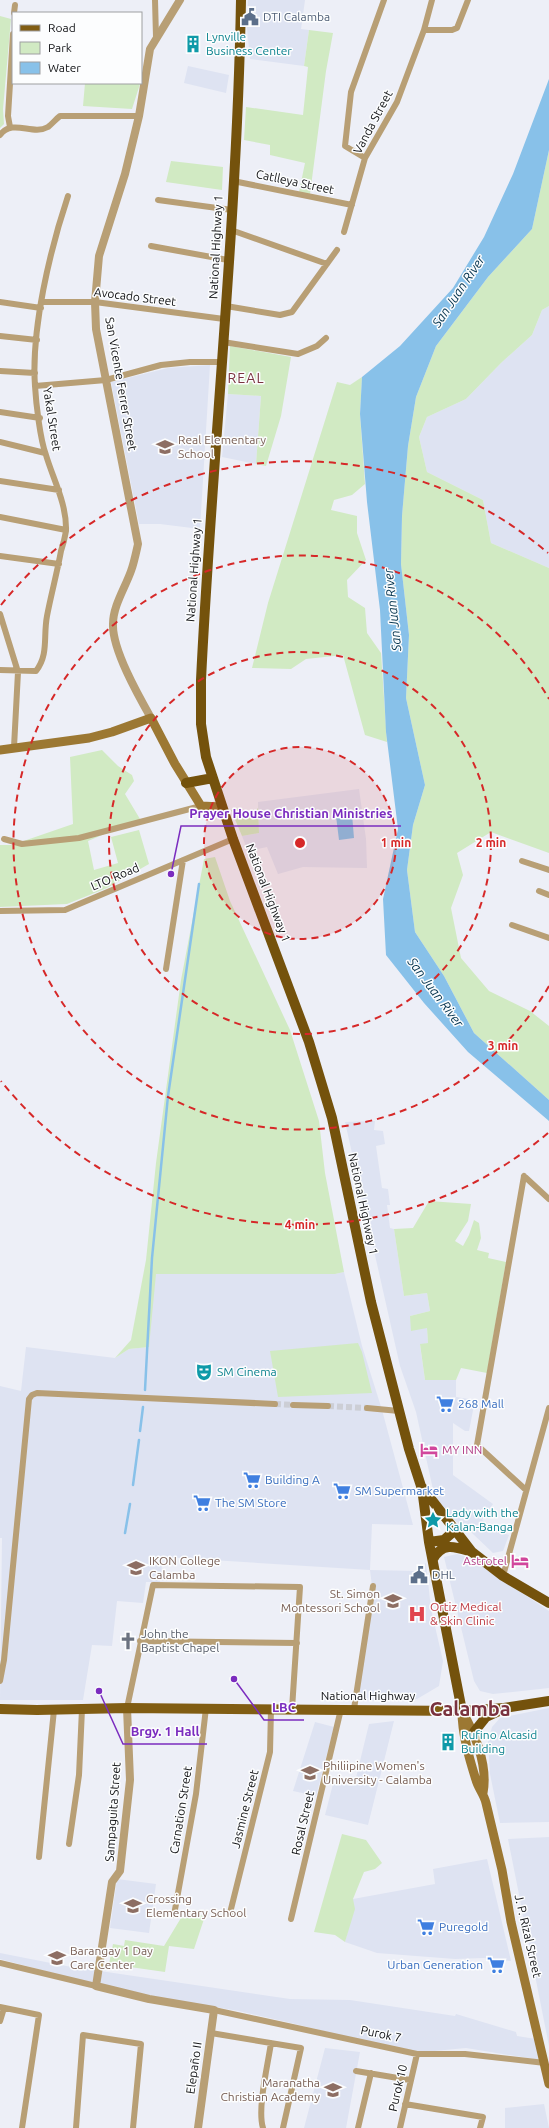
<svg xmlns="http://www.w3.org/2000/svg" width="549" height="2128" font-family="Ubuntu,sans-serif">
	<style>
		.built { fill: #dee3f2 }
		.green { fill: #d1eac3 }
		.water { fill: #88c1e9 }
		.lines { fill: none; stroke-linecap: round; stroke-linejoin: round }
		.stream { stroke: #88c1e9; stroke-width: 2.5 }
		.minor-tunnel { stroke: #ccced5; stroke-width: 6; stroke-dasharray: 6 3; stroke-linecap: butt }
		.minor { stroke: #b89f75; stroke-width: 6 }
		.tertiary { stroke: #b89f75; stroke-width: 8 }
		.secondary { stroke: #9c7833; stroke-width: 9 }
		.primary { stroke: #815d13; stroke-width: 10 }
		.trunk { stroke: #74520c; stroke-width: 10 }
		.ring { fill: none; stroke: #d62828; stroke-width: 2; stroke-dasharray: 7 5 }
		.labels { text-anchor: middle; stroke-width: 3; stroke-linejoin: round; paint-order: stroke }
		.service-label { font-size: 12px; fill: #4e5e75; stroke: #fcfdfe; text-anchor: start }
		.culture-label { font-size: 12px; fill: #0d838f; stroke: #fcfdfe; text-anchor: start }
		.street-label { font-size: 12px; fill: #111215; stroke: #fcfdfe }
		.education-label { font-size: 12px; fill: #785e54; stroke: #fcfdfe; text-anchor: start }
		.shop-label { font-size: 12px; fill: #366cbe; stroke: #fcfdfe; text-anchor: start }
		.hotel-label { font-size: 12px; fill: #b23c85; stroke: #fcfdfe; text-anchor: start }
		.health-label { font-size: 12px; fill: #be3a42; stroke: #fcfdfe; text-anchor: start }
		.worship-label { font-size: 12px; fill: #5b616d; stroke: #fcfdfe; text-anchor: start }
		.water-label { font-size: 13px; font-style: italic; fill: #03334e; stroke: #fcfdfe }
		.quarter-label { font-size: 14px; letter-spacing: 1px; fill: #7a323e; stroke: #fcfdfe }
		.town-label { font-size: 20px; font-weight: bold; fill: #7a323e; stroke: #fcfdfe }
		.centre { fill: #d62828; stroke: #fcfdfe; stroke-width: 2 }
		.ring-label { font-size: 12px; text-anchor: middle; font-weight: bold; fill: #d62828; stroke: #fcfdfe; stroke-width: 3; stroke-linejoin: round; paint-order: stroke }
		.leader { fill: none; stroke: #7b2cbf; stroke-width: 1.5 }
		.callout-dot { fill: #7b2cbf; stroke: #fcfdfe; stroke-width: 1.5 }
		.callout-label { font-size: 13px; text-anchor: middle; font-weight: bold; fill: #7b2cbf; stroke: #fcfdfe; stroke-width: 3; stroke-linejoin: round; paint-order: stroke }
	</style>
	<rect width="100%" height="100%" fill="#edeff7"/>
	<!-- built -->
	<path class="built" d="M248,0H305L301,29L309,30L304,66L250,59L247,28Z
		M188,66L229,75L226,93L184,83Z
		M549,306V568L491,543L483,500L427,472L419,437L427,417L466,399L501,363L532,335L542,310Z
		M210,365L200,529L160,524H139L111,382L168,368Z
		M228,394L261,396L256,464L222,457Z
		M359,789L366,839L367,868L303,867L278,874L267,847L248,851L242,836L259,833L258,802Z
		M375,1121L374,1130L383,1131L385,1144L376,1146L382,1188L388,1189L390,1205H387L390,1228L394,1229L404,1296L427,1293L430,1311L410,1316L427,1328L428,1343L420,1345L425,1380H456V1397L475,1400L469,1431H465L453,1423V1475L493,1504L482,1520L495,1530L509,1535L503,1551L493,1553L472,1533L449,1516L434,1494L416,1412L400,1366L345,1122Z
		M344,1272L362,1346L382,1410L413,1525L372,1524L370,1570L415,1571L426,1563L431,1609L443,1661L439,1686L417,1699L354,1701L372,1586L370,1570L163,1557L160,1582H146L143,1603L117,1601L112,1646L92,1645L83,1700H0L2,1538H0V1386L21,1391L26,1347L115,1358L129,1349L148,1347L155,1274H335Z
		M457,1554L470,1558L549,1611V1688L493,1694L480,1691L474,1681L444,1557Z
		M549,1708V1822L500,1823L490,1774L488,1742L492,1727L500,1718Z
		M394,1721L368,1825L325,1815L333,1784L354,1786L369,1724Z
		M315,1722L334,1727L316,1796L293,1791Z
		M549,1837V2046L508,1839Z
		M487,1859L511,1961L484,1958L455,1959L377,1953L345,1942L353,1912V1899L435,1884L433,1869Z
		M117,1879L156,1884L149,1933L110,1928Z
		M0,1953L66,1966L290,1999L350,2000L455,2016L456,2014L516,2032L517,2036L536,2039L540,2060L466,2048L413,2053L291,2023L239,2011L171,2000L68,1977L0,1959Z
		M325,2048L360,2052L346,2128H304Z
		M544,2104L549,2128H505V2108Z"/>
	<!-- green -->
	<path class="green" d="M0,16L11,19L3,109L4,124L0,128Z
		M309,30L333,33L326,71L310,194L299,192L305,163L270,155V145L244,140L246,107L303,115L308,67L304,66Z
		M85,83H134L140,84L132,109L83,106Z
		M549,150V306L542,310L532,335L501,363L466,399L427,417L419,437L427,472L483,500L491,543L549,568V853L491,832L457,853L463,875L451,908L461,958L489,991L530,1011L549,1026V1100L474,1033L444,976L415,932L407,870L413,825L425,785L406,698L409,635L401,564L402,516L408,446L416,397L436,346L488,277L532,229Z
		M171,161L223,167L222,190L166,182Z
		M230,346L291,357L281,416L266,466L256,464L261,396L228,394Z
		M362,377L360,414L365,484L352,495L334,500L331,510L357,516V533L366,560L347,580L348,597L365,608L367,633L381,653L387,742L365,735L343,655L306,659L291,669L252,668L268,603L337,382L350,385Z
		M102,750L118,766L132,775L134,781L125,794L140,819L88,841L94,870L118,863L111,837L139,830L149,864L107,888L67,904L0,907V845H12L73,824L70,757Z
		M258,802L259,833L242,836L231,810L239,808L243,816L253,814L258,808Z
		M215,857L230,901L290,1030L319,1121L325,1173L344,1272L335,1274H156L149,1347L129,1349L115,1358L131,1340L146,1260L156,1163L181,980L204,859Z
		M429,1201L471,1204L468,1221L455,1241L463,1246L469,1235L474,1220L479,1223L481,1238L477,1250L489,1253L488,1258L506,1262L487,1373L461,1368L456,1380H425L420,1344L428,1343L427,1328L411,1331L410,1316L430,1311L427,1293L404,1296L394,1229L413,1228Z
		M358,1343L362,1352L372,1393L278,1397L270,1351Z
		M342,1834L366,1840L382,1863L375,1869L364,1872L353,1899L355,1909L345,1942L335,1935L314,1932Z
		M184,1913L205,1916L194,1949L169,1946L165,1972L109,1964L113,1944L124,1946L125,1940L164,1946Z"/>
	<!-- water -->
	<path class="water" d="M549,79V150L532,229L488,277L436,346L416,397L408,446L402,516L401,564L409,635L406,698L425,785L413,825L407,870L415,932L444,976L474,1033L549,1100V1121L468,1052L424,1003L386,955L383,899L398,829L386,732L380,610L367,502L360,414L362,377L400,346L453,288L484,237L513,174Z
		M352,814L354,838L339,840L336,816Z"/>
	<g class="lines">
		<!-- stream -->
		<path class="stream" d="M145,1390L152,1258L168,1096L199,884
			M140,1431L143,1407
			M133,1485L139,1440
			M125,1533L130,1504"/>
		<!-- minor-tunnel -->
		<path class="minor-tunnel" d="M275,1404L293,1405
			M328,1406L367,1408"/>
		<!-- minor -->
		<path class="minor" d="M155,0L156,37
			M14,13L15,5
			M424,30H452L457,28L468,0
			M10,127L8,116L13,34
			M0,135C13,118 32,136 48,127C52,124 56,119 60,116H139
			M365,158L345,146L351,92L384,0
			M233,181L352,205
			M158,200L232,210
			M231,230L327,264
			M344,232L365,158L397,102L424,30L432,0
			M151,246L228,260
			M0,302L41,308
			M42,302H95L224,319
			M226,306L280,315L292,312L337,250
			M0,336L37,340
			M223,342L298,354L317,346L326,338
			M0,371L35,373
			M35,386L106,380L161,365L190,362H221
			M0,412L40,418
			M0,442L45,453
			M0,481L59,490
			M0,517L66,530
			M0,556L59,564
			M0,614L18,672L14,747
			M0,670L36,671C49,654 43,637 47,616C51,595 57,573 61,551C63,545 65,537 66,531C67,504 53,479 46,455C40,439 36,403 35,386C31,329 50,250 68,196
			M4,839L22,844L79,838L201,806
			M522,861L549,870
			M539,891L549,895
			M0,911L65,910L233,839
			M512,925L549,938
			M166,969L183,860
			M524,1176L477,1445L526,1490
			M524,1176L549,1199
			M293,1405L328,1406
			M367,1408L399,1411
			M503,1576L549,1408
			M140,1641L297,1643
			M0,1681L4,1660L29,1399L32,1395L37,1393L275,1404
			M127,1708L153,1585L300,1587L292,1709
			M354,1709L373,1586
			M69,1844L79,1775L82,1709
			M39,1857L54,1710
			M230,1913L270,1752L271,1709
			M174,1915L196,1794L206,1708
			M291,1919L341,1709
			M0,1963L96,1986
			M0,2007L39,2015L22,2128
			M214,2010L417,2054H465L545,2063
			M0,2021L4,2008
			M211,2033L301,2048L283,2128
			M356,2071L410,2080
			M405,2104L483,2117L480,2128
			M76,2128L83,2035L141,2044L133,2128
			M263,2128C257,2109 268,2064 271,2043
			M358,2128L371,2073
			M400,2128L417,2054"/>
		<!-- tertiary -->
		<path class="tertiary" d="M151,718C138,695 112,649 113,624C113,606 125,588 131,571C134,563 136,553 138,544L96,329L95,302L99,256L125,174L139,116L150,49L180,0
			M127,1708L130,1780L120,1871L112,1882L96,1986L149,1999L214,2010L198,2128"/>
		<!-- secondary -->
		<path class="secondary" d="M0,750L89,738L112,732L151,718L175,764L201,806L222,807
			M462,1711C462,1734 469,1758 476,1780C478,1788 484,1794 486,1803L502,1870L511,1922L549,2084
			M462,1711C475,1734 488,1766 483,1793"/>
		<!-- primary -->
		<path class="primary" d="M0,1709L37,1710L127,1708L462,1711"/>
		<!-- trunk -->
		<path class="trunk" d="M241,0C237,227 212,453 201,680V724L206,757L233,839L309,1042L332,1118L371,1302L409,1449L421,1486L472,1552L503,1576L549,1603
			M186,783L213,778
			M422,1488L429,1542L462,1711L504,1708L549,1701
			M429,1542L444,1540L454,1531
			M433,1559C443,1541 456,1547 472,1552
			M474,1732L486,1717L499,1711"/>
	</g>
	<!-- distance rings -->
	<circle cx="300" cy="843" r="96" fill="#d62828" fill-opacity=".12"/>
	<g class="ring">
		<circle cx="300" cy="843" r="96"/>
		<circle cx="300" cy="843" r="191"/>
		<path d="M549 986A287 287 0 1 1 549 699"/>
		<path d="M548 1133A382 382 0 0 1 1 1081M1 605A382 382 0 0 1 548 553"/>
	</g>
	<!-- icons -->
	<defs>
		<g id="civic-bare" transform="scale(1.38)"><path d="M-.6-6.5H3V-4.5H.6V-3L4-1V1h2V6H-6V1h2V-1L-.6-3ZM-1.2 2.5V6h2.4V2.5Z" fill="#5c6f8a" stroke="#fcfdfe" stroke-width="2.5" paint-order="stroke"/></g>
		<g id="building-bare" transform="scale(1.38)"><path d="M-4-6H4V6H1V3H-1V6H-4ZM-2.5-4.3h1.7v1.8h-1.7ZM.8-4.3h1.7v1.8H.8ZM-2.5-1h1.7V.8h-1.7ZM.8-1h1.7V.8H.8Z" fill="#0f9aa8" stroke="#fcfdfe" stroke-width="2.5" paint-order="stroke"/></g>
		<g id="school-bare" transform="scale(1.38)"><path d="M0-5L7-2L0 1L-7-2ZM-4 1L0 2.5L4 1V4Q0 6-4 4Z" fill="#8d6e63" stroke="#fcfdfe" stroke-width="2.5" paint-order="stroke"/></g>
		<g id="theatre-bare" transform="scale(1.38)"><path d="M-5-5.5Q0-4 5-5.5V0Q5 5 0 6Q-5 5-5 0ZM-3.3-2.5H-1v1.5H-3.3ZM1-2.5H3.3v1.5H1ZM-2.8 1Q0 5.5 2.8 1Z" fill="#0f9aa8" stroke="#fcfdfe" stroke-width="2.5" paint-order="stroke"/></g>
		<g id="supermarket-bare" transform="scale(1.38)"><path d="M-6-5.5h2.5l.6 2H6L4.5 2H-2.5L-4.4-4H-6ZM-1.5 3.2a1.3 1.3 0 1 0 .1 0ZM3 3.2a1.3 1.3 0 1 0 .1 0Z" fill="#3f7fe0" stroke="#fcfdfe" stroke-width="2.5" paint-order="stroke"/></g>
		<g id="hotel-bare" transform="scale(1.38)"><path d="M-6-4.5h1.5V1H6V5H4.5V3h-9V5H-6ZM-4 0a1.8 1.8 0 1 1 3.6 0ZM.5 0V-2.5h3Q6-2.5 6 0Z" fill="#d1479c" stroke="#fcfdfe" stroke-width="2.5" paint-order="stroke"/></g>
		<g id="sight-bare" transform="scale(1.38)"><path d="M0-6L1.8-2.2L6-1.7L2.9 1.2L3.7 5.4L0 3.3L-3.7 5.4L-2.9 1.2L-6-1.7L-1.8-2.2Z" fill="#0f9aa8" stroke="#fcfdfe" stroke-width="2.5" paint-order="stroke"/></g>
		<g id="university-bare" transform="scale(1.38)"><path d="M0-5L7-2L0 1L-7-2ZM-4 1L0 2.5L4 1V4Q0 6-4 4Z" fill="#8d6e63" stroke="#fcfdfe" stroke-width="2.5" paint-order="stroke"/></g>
		<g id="hospital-bare" transform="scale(1.38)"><path d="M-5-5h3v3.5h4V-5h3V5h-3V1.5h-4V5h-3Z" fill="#e0444e" stroke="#fcfdfe" stroke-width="2.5" paint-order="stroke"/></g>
		<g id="church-bare" transform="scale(1.38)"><path d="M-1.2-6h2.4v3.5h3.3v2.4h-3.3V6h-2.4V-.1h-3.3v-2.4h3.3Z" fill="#6b7280" stroke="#fcfdfe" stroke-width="2.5" paint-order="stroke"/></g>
	</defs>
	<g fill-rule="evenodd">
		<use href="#civic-bare" x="250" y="17"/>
		<use href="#building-bare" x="193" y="44"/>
		<use href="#school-bare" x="165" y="447"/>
		<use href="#theatre-bare" x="204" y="1372"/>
		<use href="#supermarket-bare" x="445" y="1404"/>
		<use href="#hotel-bare" x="429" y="1450"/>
		<use href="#supermarket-bare" x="252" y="1480"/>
		<use href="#supermarket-bare" x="342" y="1491"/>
		<use href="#supermarket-bare" x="202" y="1503"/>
		<use href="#sight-bare" x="433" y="1520"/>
		<use href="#hotel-bare" x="520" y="1561"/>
		<use href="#university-bare" x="136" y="1568"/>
		<use href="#civic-bare" x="419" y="1575"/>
		<use href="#school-bare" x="393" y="1601"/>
		<use href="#hospital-bare" x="417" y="1614"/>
		<use href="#church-bare" x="128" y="1641"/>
		<use href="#building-bare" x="448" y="1742"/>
		<use href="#university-bare" x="310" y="1773"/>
		<use href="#school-bare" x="133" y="1906"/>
		<use href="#supermarket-bare" x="426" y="1927"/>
		<use href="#school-bare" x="57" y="1958"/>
		<use href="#supermarket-bare" x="496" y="1965"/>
		<use href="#school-bare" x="333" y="2090"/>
	</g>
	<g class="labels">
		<!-- service labels -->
		<g class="service-label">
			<text x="263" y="21">DTI Calamba</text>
			<text x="432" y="1579">DHL</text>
		</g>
		<!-- culture labels -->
		<g class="culture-label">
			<text x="206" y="41">Lynville<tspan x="206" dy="14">Business Center</tspan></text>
			<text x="217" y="1376">SM Cinema</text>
			<text x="446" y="1517">Lady with the<tspan x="446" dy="14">Kalan-Banga</tspan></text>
			<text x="461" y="1739">Rufino Alcasid<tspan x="461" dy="14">Building</tspan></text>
		</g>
		<!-- street labels -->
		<g class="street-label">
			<text transform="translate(373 122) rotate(-62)" y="4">Vanda Street</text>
			<text transform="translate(295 182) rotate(12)" y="4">Catlleya Street</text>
			<text transform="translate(216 247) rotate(-87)" y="4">National Highway 1</text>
			<text transform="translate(135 297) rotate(7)" y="4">Avocado Street</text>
			<text transform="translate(121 384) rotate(80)" y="4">San Vicente Ferrer Street</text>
			<text transform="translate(52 419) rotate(81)" y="4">Yakal Street</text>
			<text transform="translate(194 570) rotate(-86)" y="4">National Highway 1</text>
			<text transform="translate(115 877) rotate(-23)" y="4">LTO Road</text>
			<text transform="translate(268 893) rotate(69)" y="4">National Highway 1</text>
			<text transform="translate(363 1204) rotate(78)" y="4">National Highway 1</text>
			<text x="368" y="1700">National Highway</text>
			<text transform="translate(245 1809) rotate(-76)" y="4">Jasmine Street</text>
			<text transform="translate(181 1810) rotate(-81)" y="4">Carnation Street</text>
			<text transform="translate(113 1812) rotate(-86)" y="4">Sampaguita Street</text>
			<text transform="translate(303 1823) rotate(-77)" y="4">Rosal Street</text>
			<text transform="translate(528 1936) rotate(77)" y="4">J. P. Rizal Street</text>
			<text transform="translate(381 2034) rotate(12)" y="4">Purok 7</text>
			<text transform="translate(194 2068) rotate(-82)" y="4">Elepaño II</text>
			<text transform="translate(398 2088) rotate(-77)" y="4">Purok 10</text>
		</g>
		<!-- education labels -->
		<g class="education-label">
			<text x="178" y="444">Real Elementary<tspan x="178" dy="14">School</tspan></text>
			<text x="149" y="1565">IKON College<tspan x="149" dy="14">Calamba</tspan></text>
			<text x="380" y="1598" text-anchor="end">St. Simon<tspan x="380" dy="14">Montessori School</tspan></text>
			<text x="323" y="1770">Philiipine Women's<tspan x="323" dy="14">University - Calamba</tspan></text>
			<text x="146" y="1903">Crossing<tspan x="146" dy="14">Elementary School</tspan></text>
			<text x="70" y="1955">Barangay 1 Day<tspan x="70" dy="14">Care Center</tspan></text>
			<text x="320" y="2087" text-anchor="end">Maranatha<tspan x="320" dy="14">Christian Academy</tspan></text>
		</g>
		<!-- shop labels -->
		<g class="shop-label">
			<text x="458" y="1408">268 Mall</text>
			<text x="265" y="1484">Building A</text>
			<text x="355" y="1495">SM Supermarket</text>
			<text x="215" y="1507">The SM Store</text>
			<text x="439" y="1931">Puregold</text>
			<text x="483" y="1969" text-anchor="end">Urban Generation</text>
		</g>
		<!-- hotel labels -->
		<g class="hotel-label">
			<text x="442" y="1454">MY INN</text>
			<text x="507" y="1565" text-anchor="end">Astrotel</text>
		</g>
		<!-- health labels -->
		<g class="health-label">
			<text x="430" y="1611">Ortiz Medical<tspan x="430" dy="14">&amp; Skin Clinic</tspan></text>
		</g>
		<!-- worship labels -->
		<g class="worship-label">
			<text x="141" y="1638">John the<tspan x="141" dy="14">Baptist Chapel</tspan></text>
		</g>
		<!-- water labels -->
		<g class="water-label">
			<text transform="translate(458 291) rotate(-56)" y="5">San Juan River</text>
			<text transform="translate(392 610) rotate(-96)" y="5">San Juan River</text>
			<text transform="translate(436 992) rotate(53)" y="5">San Juan River</text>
		</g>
		<!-- quarter labels -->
		<g class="quarter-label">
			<text x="246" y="383">REAL</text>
		</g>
		<!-- town labels -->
		<g class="town-label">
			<text x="470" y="1716">Calamba</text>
		</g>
	</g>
	<circle cx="300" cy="843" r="6" class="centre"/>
	<g class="ring-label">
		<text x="396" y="847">1 min</text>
		<text x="491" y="847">2 min</text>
		<text x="503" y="1050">3 min</text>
		<text x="300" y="1229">4 min</text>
	</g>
	<!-- callouts -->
	<path class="leader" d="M171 874L181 826H401M234 1679L264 1720H304M99 1691L123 1744H207"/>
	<g class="callout-dot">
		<circle cx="171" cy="874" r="4"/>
		<circle cx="234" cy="1679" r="4"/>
		<circle cx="99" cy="1691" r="4"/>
	</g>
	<g class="callout-label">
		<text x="291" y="818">Prayer House Christian Ministries</text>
		<text x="284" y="1712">LBC</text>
		<text x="165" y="1736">Brgy. 1 Hall</text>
	</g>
	<!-- legend -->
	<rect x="12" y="12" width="130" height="72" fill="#fcfdfe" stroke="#9e9fa1"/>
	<rect x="20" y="25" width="20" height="6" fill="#815d13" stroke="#9e9fa1"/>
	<text x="48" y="32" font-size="12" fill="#111215">Road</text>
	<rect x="20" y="42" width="20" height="12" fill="#d1eac3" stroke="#9e9fa1"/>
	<text x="48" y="52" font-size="12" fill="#111215">Park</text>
	<rect x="20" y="62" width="20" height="12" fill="#88c1e9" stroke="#9e9fa1"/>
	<text x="48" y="72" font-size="12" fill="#111215">Water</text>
</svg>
